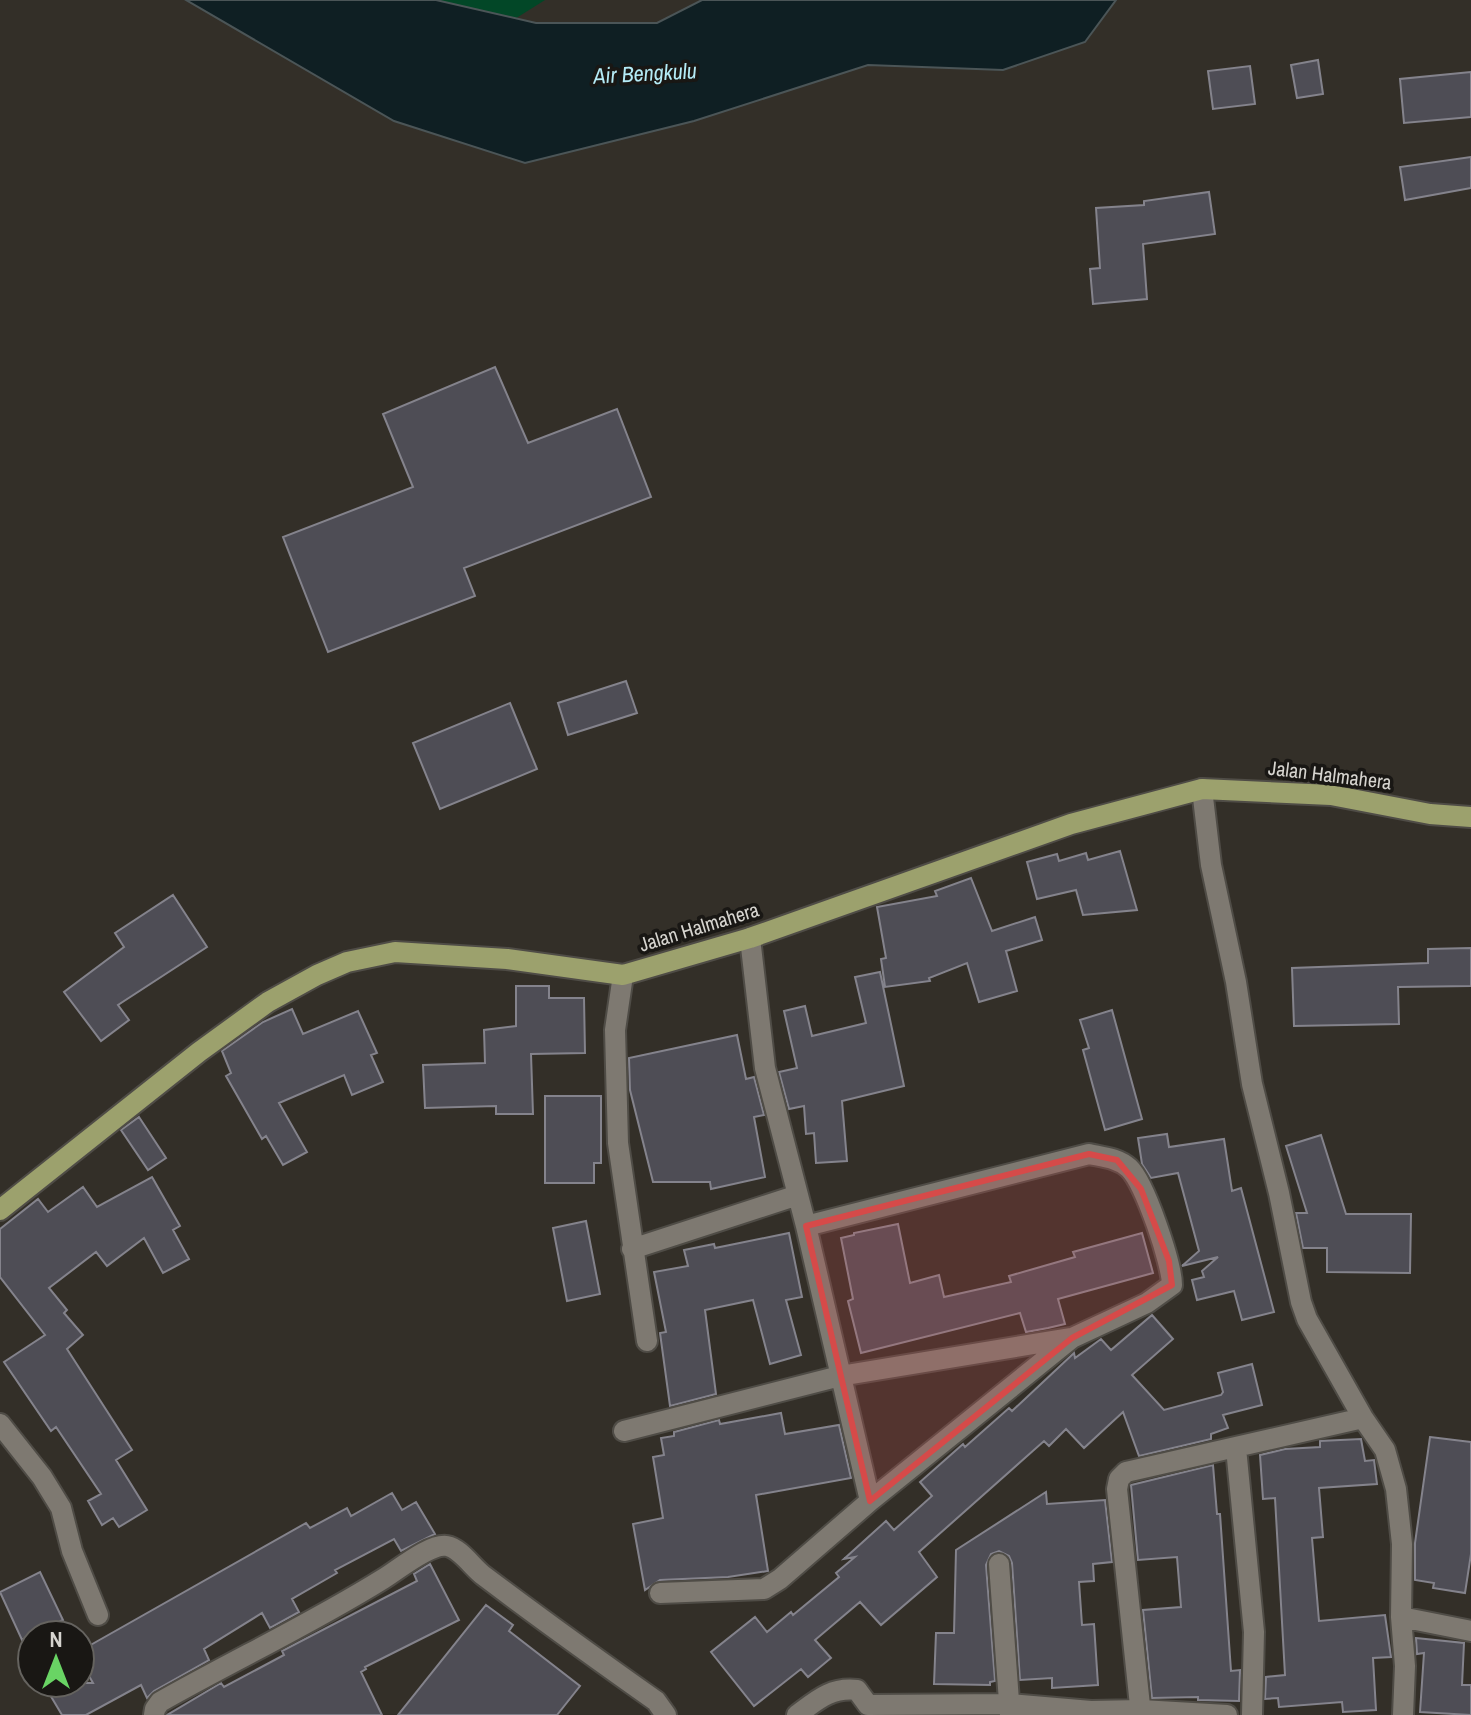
<svg xmlns="http://www.w3.org/2000/svg" width="1471" height="1715" font-family="'Archivo Narrow',sans-serif">
	<style>
		.green { fill: #024727 }
		.water { fill: #0f1f23; stroke: #4b5557; stroke-width: 2 }
		.building { fill: #4e4d55; stroke: #84838c; stroke-width: 2 }
		.lines { fill: none; stroke-linecap: round; stroke-linejoin: round }
		.street-casing { stroke: #4f4c46; stroke-width: 24 }
		.primary-casing { stroke: #4f4c46; stroke-width: 24 }
		.street { stroke: #7e7971; stroke-width: 20 }
		.primary { stroke: #9ca16d; stroke-width: 20 }
		.marked { fill: #d64a49; fill-opacity: 0.2; stroke: #d64a49; stroke-width: 6; stroke-linejoin: round }
		.labels { text-anchor: middle; stroke-width: 7; stroke-linejoin: round; paint-order: stroke }
		.street-label { font-size: 20px; fill: #d6d4cf; stroke: #191714 }
		.water-label { font-size: 22px; font-style: italic; fill: #b4ebf6; stroke: #191714 }
	</style>
	<rect width="100%" height="100%" fill="#332f28"/>
	<!-- green -->
	<path class="green" d="M367,0H545L464,51Z"/>
	<!-- water -->
	<path class="water" d="M186,0H436L536,23H657L702,0H1116L1085,42L1003,70L868,65L694,121L525,163L394,121Z"/>
	<!-- building -->
	<path class="building" d="M1318,60L1323,94L1297,98L1291,65Z
		M1250,66L1255,104L1213,109L1208,71Z
		M1471,72V117L1404,123L1400,79Z
		M1471,157V188L1405,200L1400,167Z
		M1209,192L1215,234L1143,244L1147,299L1093,304L1090,269L1100,268L1096,208L1144,205V201Z
		M495,367L528,443L617,409L651,497L464,568L475,596L328,652L283,537L413,487L383,414Z
		M626,681L637,713L568,735L558,703Z
		M510,703L537,769L440,809L413,743Z
		M1120,851L1137,910L1083,915L1076,890L1037,899L1027,862L1057,854L1059,861L1086,853L1088,860Z
		M971,878L992,931L1035,917L1042,940L1006,951L1017,991L979,1002L967,963L929,978L930,981L885,987L881,959L886,958L877,907L937,896L935,891Z
		M173,895L207,947L118,1005L129,1020L101,1041L64,992L124,947L115,933Z
		M1471,948V986L1398,987L1399,1024L1294,1026L1292,968L1428,963V949Z
		M880,972L904,1086L842,1101L847,1161L816,1163L814,1133L806,1134L804,1106L789,1109L779,1072L797,1068L784,1011L805,1006L812,1036L866,1023L855,977Z
		M516,986H549V998H584L585,1053L531,1054L533,1114H496V1106L425,1108L423,1065L485,1063L484,1030L516,1026Z
		M292,1009L303,1034L358,1011L377,1053L371,1055L383,1082L352,1095L344,1075L279,1103L307,1152L283,1165L266,1136L262,1139L226,1076L231,1073L222,1051L263,1022Z
		M1112,1010L1142,1119L1105,1130L1083,1050L1089,1048L1080,1020Z
		M737,1035L746,1079L754,1077L764,1115L754,1117L765,1177L711,1189L710,1182H653L630,1090L629,1058Z
		M545,1096H601V1163H594V1183H545Z
		M139,1117L166,1158L148,1170L121,1130Z
		M1167,1134L1169,1147L1224,1139L1232,1191L1241,1188L1274,1312L1242,1320L1234,1291L1197,1300L1192,1280L1204,1277L1202,1271L1218,1257L1182,1266L1199,1251L1178,1173L1151,1178L1142,1164L1138,1138Z
		M1321,1135L1346,1214H1411L1410,1273L1327,1272V1248H1303L1296,1213H1307L1286,1146Z
		M152,1177L180,1226L173,1230L189,1259L163,1273L144,1238L107,1266L96,1252L49,1288L67,1310L64,1313L83,1335L67,1349L132,1450L116,1460L147,1510L119,1527L113,1518L102,1525L88,1501L101,1494L56,1427L51,1431L4,1362L45,1335L0,1277V1229L38,1199L48,1212L83,1187L97,1207Z
		M586,1221L600,1294L567,1301L553,1228Z
		M898,1224L910,1283L939,1275L944,1297L1011,1282L1009,1276L1075,1257L1073,1252L1142,1233L1153,1273L1058,1299L1065,1324L1048,1328L1026,1332L1020,1313L861,1353L848,1301L853,1299L841,1238L854,1235V1233Z
		M789,1233L802,1297L786,1300L801,1355L770,1364L753,1300L705,1310L716,1394L670,1406L660,1333L666,1332L654,1272L688,1266L684,1250L714,1244L715,1248Z
		M1152,1315L1173,1339L1132,1375L1164,1410L1221,1395L1223,1392L1218,1373L1252,1364L1262,1405L1223,1415L1228,1428L1211,1434V1439L1139,1456L1123,1412L1084,1448L1066,1429L1049,1446L1044,1441L919,1552L937,1577L881,1625L860,1602L815,1640L831,1658L808,1677L801,1669L754,1706L711,1652L755,1617L767,1632L791,1612L793,1615L839,1577L836,1573L855,1557L844,1559L886,1521L894,1530L932,1496L920,1482L963,1444L965,1447L1009,1408L1012,1411L1074,1353L1075,1358L1101,1339L1111,1350Z
		M781,1413L785,1434L839,1425L851,1478L756,1495L768,1571L728,1577L660,1580L645,1590L633,1524L663,1518L653,1457L664,1455L661,1438L674,1436V1432L719,1420L720,1424Z
		M1430,1437L1471,1442V1554L1465,1593L1433,1588L1434,1583L1415,1580V1543Z
		M1361,1439L1365,1461L1374,1460L1377,1484L1319,1488L1323,1537L1312,1538L1319,1621L1385,1615L1391,1657L1373,1658L1376,1710L1343,1712L1342,1702L1279,1707L1278,1698L1265,1699L1266,1677L1285,1675L1275,1498L1263,1499L1260,1455L1285,1449L1320,1447V1441Z
		M1213,1465L1217,1514H1220L1231,1671L1240,1670L1239,1701L1198,1700V1697L1152,1698L1143,1610L1181,1607L1177,1557L1138,1560L1131,1485Z
		M1046,1492L1047,1504L1105,1500L1112,1562L1093,1564L1094,1581L1079,1582L1082,1625L1094,1624L1098,1685L1052,1688V1678L1020,1680L1012,1563L1009,1556L999,1551L991,1554L986,1565L995,1681L990,1682V1685L934,1684L936,1633H954L956,1550Z
		M392,1493L402,1510L416,1502L435,1534L401,1551L394,1539L335,1570L337,1573L292,1599L299,1612L270,1628L262,1613L204,1649L209,1660L154,1691L147,1698L141,1685L86,1715H62L43,1683H93L80,1660V1651L306,1523L310,1528L347,1508L351,1516Z
		M430,1564L459,1620L365,1667L366,1669L361,1672L382,1715H167L221,1683L224,1687L284,1655L282,1651L417,1581L414,1574Z
		M40,1572L63,1620L22,1640L0,1592Z
		M486,1605L513,1625L509,1631L580,1686L557,1715H398Z
		M1416,1638L1464,1643L1462,1685H1471V1715L1420,1712L1424,1653L1417,1654Z"/>
	<g class="lines">
		<!-- street casing -->
		<g class="street-casing">
			<path id="street" d="M1202,789L1211,865L1236,982L1252,1084L1279,1193L1301,1302L1307,1319L1363,1418L1385,1450L1396,1489L1402,1544L1401,1617L1405,1666L1403,1715
				M623,975L615,1030L618,1143L647,1341
				M806,1226L1089,1154C1103,1157 1118,1158 1129,1168C1145,1183 1172,1264 1172,1285L1147,1303L1072,1338L870,1501
				M632,1249L798,1195
				M0,1424L42,1477L61,1508L72,1551L98,1615
				M624,1431L840,1376L1070,1338
				M1236,1448L1254,1632L1252,1715
				M999,1564L1010,1715
				M660,1593L764,1589L780,1579L870,1501L806,1226L765,1068L750,938
				M1401,1617L1471,1631
				M154,1715L155,1709L160,1702C234,1660 311,1624 383,1579C398,1570 430,1543 447,1546C460,1548 473,1568 484,1576C541,1619 598,1660 656,1701L666,1715
				M797,1715C817,1700 831,1687 857,1690L868,1705L1010,1704L1091,1711L1141,1710L1227,1715
				M1141,1715L1117,1489L1119,1479L1126,1472L1363,1418"/>
		</g>
		<!-- primary casing -->
		<g class="primary-casing">
			<path id="primary" d="M0,1210L199,1052L268,1002L317,975L347,962L395,952L507,959L623,975L750,938L1071,824L1202,789L1331,795L1430,814L1471,817"/>
		</g>
		<!-- street -->
		<use href="#street" class="street"/>
		<!-- primary -->
		<use href="#primary" class="primary"/>
	</g>
	<!-- marked area -->
	<path class="marked" d="M1089,1154L1117,1160L1141,1189L1169,1261L1172,1285L1072,1338L870,1501L806,1226Z"/>
	<g class="labels">
		<!-- street labels -->
		<g class="street-label">
			<text transform="translate(1330 775) rotate(7)" y="7">Jalan Halmahera</text>
			<text transform="translate(699 927) rotate(-17)" y="7">Jalan Halmahera</text>
		</g>
		<!-- water labels -->
		<g class="water-label">
			<text transform="translate(645 73) rotate(-3)" y="8">Air Bengkulu</text>
		</g>
	</g>
	<!-- north arrow -->
	<g transform="translate(56 1659)"><circle r="38" fill="#191714" stroke="#65635f" stroke-width="2"/>
	<path d="M0-6L14 30L0 20L-14 30Z" fill="#69d464"/>
	<text y="-12" font-size="22" font-weight="bold" text-anchor="middle" fill="#d6d4cf">N</text>
	</g>
</svg>
